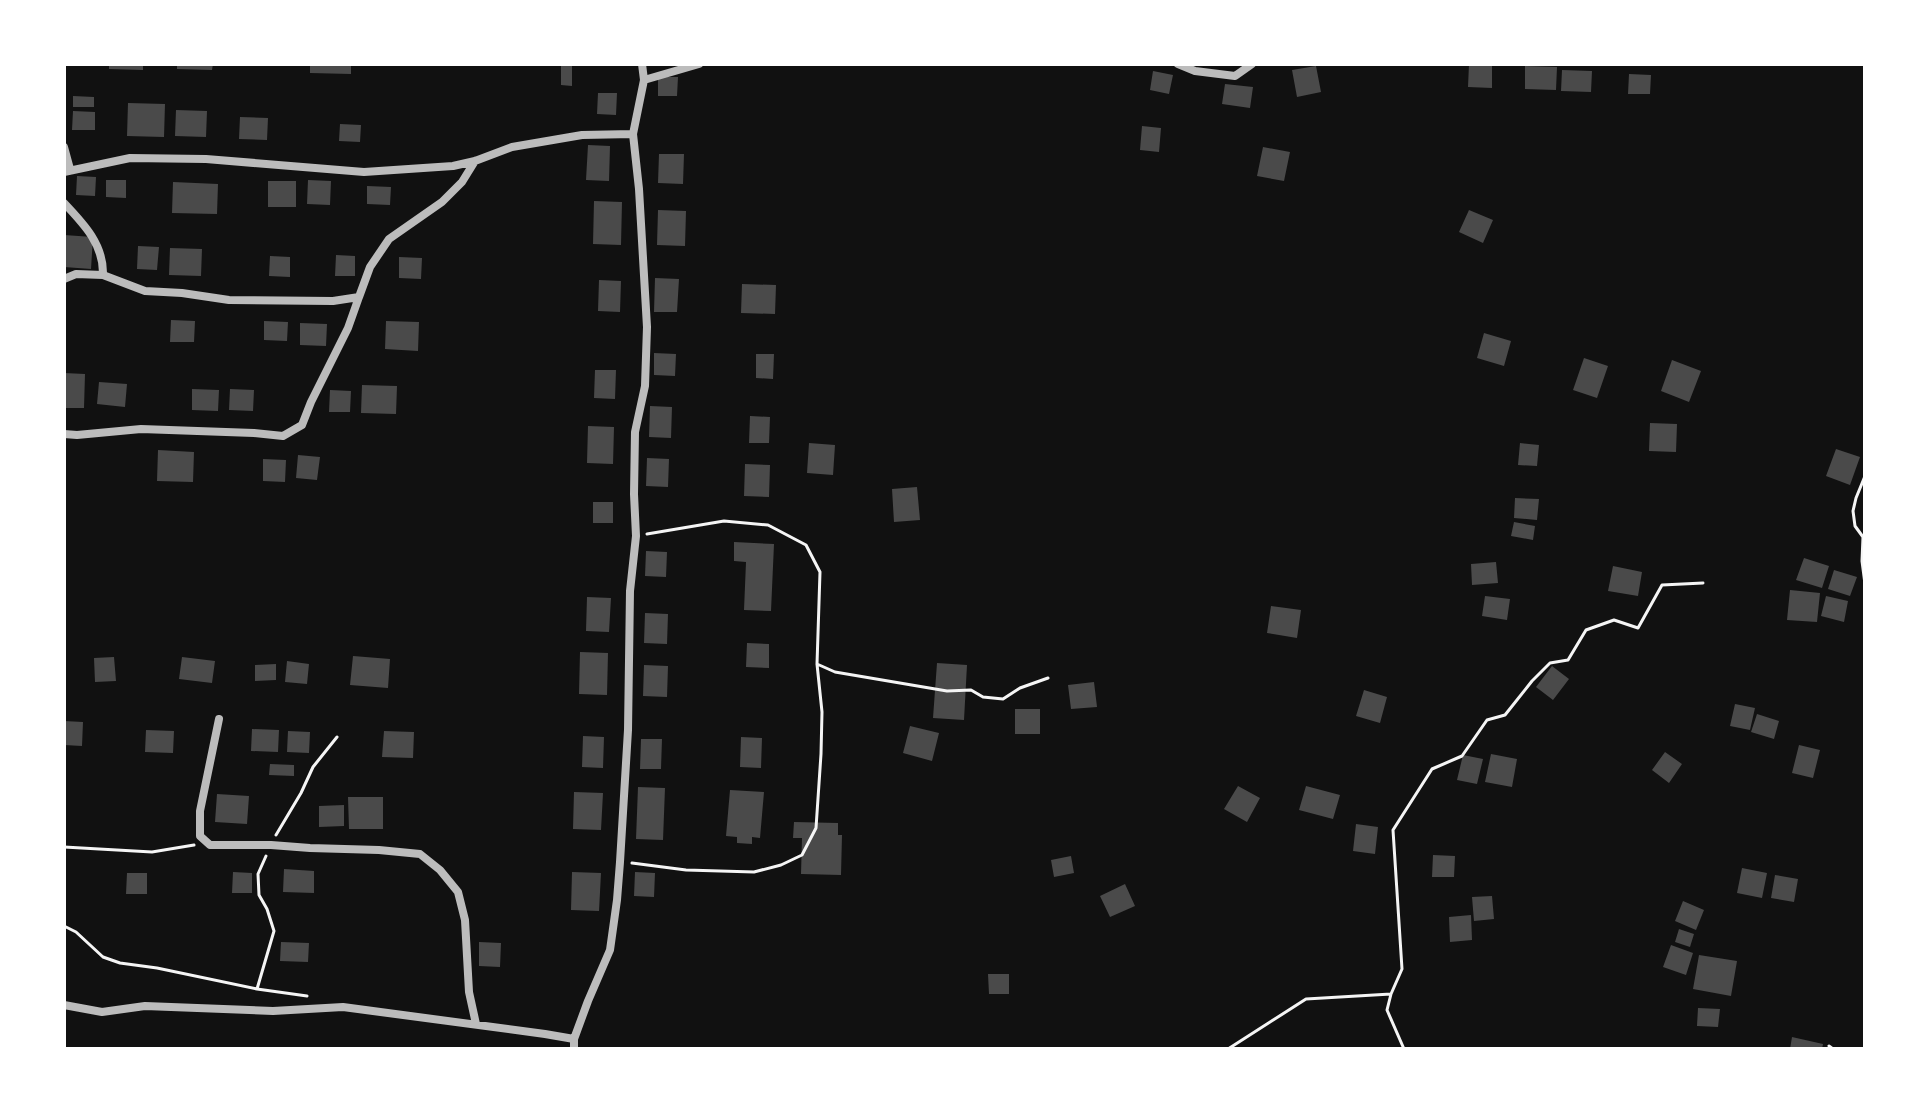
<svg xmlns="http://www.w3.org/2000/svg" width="1929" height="1113" font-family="'DejaVu Sans',sans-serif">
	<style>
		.building { fill: #4a4a4a }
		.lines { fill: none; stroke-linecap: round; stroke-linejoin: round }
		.path { stroke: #f5f5f5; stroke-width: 3 }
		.minor { stroke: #bcbcbc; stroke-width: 8 }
	</style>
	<rect width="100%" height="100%" fill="#111"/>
	<!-- building -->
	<path class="building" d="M109,64H143V70L109,69Z
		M177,64H213L212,70L177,69Z
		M310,64H351V74L310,73Z
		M561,64H572V86L561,85Z
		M1469,64L1492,65V88L1468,87Z
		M1316,66L1321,92L1297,97L1292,70Z
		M1525,66L1557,67L1556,90L1525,89Z
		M1562,70L1592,71L1591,92L1561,91Z
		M1153,71L1173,75L1169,94L1150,90Z
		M1629,74L1651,75L1650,94H1628Z
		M658,77H678L677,96H658Z
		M1225,84L1253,87L1250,108L1222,104Z
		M598,93H617L616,115L597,114Z
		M73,96L94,97V107H73Z
		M128,103L165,104L164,137L127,136Z
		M176,110L207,111L206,137L175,136Z
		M73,111L95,112V130H72Z
		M240,117L268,118L267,140L239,139Z
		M340,124L361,125L360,142L339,141Z
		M1142,126L1161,128L1159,152L1140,150Z
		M588,145L610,146L609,181L586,180Z
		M1263,147L1290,152L1284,181L1257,176Z
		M659,154H684L683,184L658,183Z
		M77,176L96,177L95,196L76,195Z
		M106,180H126V198L106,197Z
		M308,180L331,181L330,205L307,204Z
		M268,181H296V207H268Z
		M173,182L218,184L217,214L172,213Z
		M367,186L391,187L390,205L367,204Z
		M594,201L622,202L621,245L593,244Z
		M658,210L686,211L685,246L657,245Z
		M1469,210L1493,220L1483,243L1459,232Z
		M64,235L93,237L91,269L64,267Z
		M138,246L159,247L157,270L137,269Z
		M170,248L202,249L201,276L169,275Z
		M336,255L355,256V276H335Z
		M270,256L290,257V277L269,276Z
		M399,257L422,258L421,279L399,278Z
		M655,278L679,279L677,312H654Z
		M599,280L621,281L620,312L598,311Z
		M742,284L776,285L775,314L741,313Z
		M171,320L195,321L194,342H170Z
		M264,321L288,322L287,341L264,340Z
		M386,321L419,322L418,351L385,349Z
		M300,323L327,324L326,346L300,345Z
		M1484,333L1511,341L1504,366L1477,358Z
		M654,353L676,354L675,376L654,375Z
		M756,354H774L773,379L756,378Z
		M1584,358L1608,366L1597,398L1573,390Z
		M1672,360L1701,371L1689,402L1661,391Z
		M595,370H616L615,399L594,398Z
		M64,373L85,374L84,408H64Z
		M99,382L127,384L125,407L97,404Z
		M362,385L397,386L396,414L361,413Z
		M192,389L219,390L218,411L192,410Z
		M230,389L254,390L253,411L229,410Z
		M330,390L351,391L350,412H329Z
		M650,406L672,407L671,438L649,437Z
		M750,416L770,417L769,443H749Z
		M1650,423L1677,424L1676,452L1649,451Z
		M588,426L614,427L613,464L587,463Z
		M809,443L835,445L833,475L807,473Z
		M1520,443L1539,445L1537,466L1518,465Z
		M1836,449L1860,457L1850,485L1826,476Z
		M158,450L194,452L193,482L157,481Z
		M298,455L320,457L317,480L296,478Z
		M647,458L669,459L668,487L646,486Z
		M263,459L286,460L285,482L263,481Z
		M745,464L770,465L769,497L744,496Z
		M917,487L920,520L894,522L892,489Z
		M1515,498L1539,499L1537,520L1514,518Z
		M593,502H613V523H593Z
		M1514,522L1535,526L1533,540L1511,536Z
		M734,542L774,544L771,611L744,610L746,562L734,561Z
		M646,551L667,552L666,577L645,576Z
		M1804,558L1829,566L1822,588L1796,580Z
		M1496,562L1498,583L1472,585L1471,564Z
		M1613,566L1642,572L1638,596L1608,591Z
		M1834,570L1857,577L1850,596L1828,589Z
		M1790,590L1820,593L1817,622L1787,620Z
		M1485,596L1510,599L1507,620L1482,616Z
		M1826,596L1848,601L1844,622L1821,616Z
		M587,597L611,598L609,632L586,631Z
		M1271,606L1301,610L1297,638L1267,633Z
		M645,613L668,614L667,644L644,643Z
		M747,643L769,644V668L746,667Z
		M580,652L608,653L607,695L579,694Z
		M353,656L390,659L388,688L350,685Z
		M114,657L116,681L95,682L94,658Z
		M182,657L215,661L212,683L179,679Z
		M287,661L309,664L307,684L285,682Z
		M937,663L967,665L964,720L933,718Z
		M276,664V680L255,681V665Z
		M644,665L668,666L667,697L643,696Z
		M1552,666L1569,679L1553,700L1536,687Z
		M1094,682L1097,707L1071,709L1068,685Z
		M1364,690L1387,697L1380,723L1356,716Z
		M1735,704L1755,708L1750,730L1730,726Z
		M1015,709H1040V734H1015Z
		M1757,714L1779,721L1774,739L1751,732Z
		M64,721L83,722L82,746L64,745Z
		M910,726L939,733L932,761L903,753Z
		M252,729L279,730L278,752L251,751Z
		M146,730L174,731L173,753L145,752Z
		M288,731L310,732L309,753L287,752Z
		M384,731L414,732L413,758L382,757Z
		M583,736L604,737L603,768L582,767Z
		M741,737L762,738L761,768L740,767Z
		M641,739H662L661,769H640Z
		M1799,745L1820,750L1813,778L1792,773Z
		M1665,752L1682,764L1669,783L1652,770Z
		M1491,754L1517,759L1512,787L1485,782Z
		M1463,755L1483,759L1477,784L1457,780Z
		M270,764L294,765V776L269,775Z
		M1238,786L1260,798L1247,822L1224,809Z
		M1306,786L1340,795L1333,819L1299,810Z
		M638,787L665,788L663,840L636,839Z
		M730,790L764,792L760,838L752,837V844L737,843V837L726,836Z
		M574,792L603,793L601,830L573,829Z
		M217,794L249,796L247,824L215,822Z
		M348,797H383V829H349Z
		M344,805V826L319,827V806Z
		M794,822L838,823V835H842L841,875L801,874L802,838H793Z
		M1356,824L1378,827L1375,854L1353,851Z
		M1433,855L1455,856L1454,877H1432Z
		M1071,856L1074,873L1054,877L1051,860Z
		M1742,868L1767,873L1762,898L1737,893Z
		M284,869L314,871V893L283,892Z
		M233,872L252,873V893H232Z
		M572,872L601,873L599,911L571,910Z
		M635,872L655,873L654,897L634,896Z
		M127,873H147V894H126Z
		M1775,875L1798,879L1794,902L1771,898Z
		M1125,884L1135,906L1110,917L1100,896Z
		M1492,896L1494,919L1474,921L1472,897Z
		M1683,901L1704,910L1696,930L1675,921Z
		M1471,915L1472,940L1450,942L1449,917Z
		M1679,929L1694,934L1690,947L1675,942Z
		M281,942L309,943L308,962L280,961Z
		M479,942L501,943L500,967L479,966Z
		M1671,945L1693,953L1686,975L1663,967Z
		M1699,955L1737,961L1731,996L1693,989Z
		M988,974H1009V994H989Z
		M1698,1008L1720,1009L1718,1027L1697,1026Z
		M1792,1037L1823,1044L1822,1049H1790Z"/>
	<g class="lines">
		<!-- path -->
		<path class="path" d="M1865,476L1856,498L1853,511L1855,526L1863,537L1862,561L1865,584
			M817,664L835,672L947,691L971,690L983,697L1003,699L1020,688L1048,678
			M276,835L301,793L313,767L337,737
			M64,847L152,852L194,845
			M632,863L686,870L754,872L781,865L802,855L816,828L821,754L822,712L817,664L820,572L806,545L768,525L724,521L647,534
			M64,926L76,932L103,957L120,963L157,968L257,989L307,996
			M257,989L274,931L267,909L259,895L258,874L266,856
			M1829,1046L1833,1049
			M1228,1049L1306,999L1391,994
			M1404,1049L1387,1010L1391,994L1402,969L1393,830L1432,769L1462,756L1487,720L1505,715L1532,681L1550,663L1568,660L1586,630L1614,620L1638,628L1662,585L1703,583"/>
		<!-- minor -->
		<path class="minor" d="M1178,64L1195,71L1235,76L1252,64
			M644,80L699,64
			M64,147L70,169
			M64,172L130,158L206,159L364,172L453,166L475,161L512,147L582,135L633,134
			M64,203C84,224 104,245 103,275
			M64,279L76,274L103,275L145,291L182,293L229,300L333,301L359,297L370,267L389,239L442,202L462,182L475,161
			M64,434L77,435L141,429L254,433L283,436L302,425L311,402L348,328L359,297
			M219,719L200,811V836L210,845H271L310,848L379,850L420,854L440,870L458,892L465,920L469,992L476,1024
			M64,1005L102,1012L145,1006L273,1011L343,1007L545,1034L574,1039
			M574,1049V1039L588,1001L610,950L617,900L620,862L628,730L630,591L636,536L634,494L635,432L645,386L647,327L639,189L633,134L644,80L642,64"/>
	</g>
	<!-- border -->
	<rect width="1929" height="1113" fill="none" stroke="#ffffff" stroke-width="132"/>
</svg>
